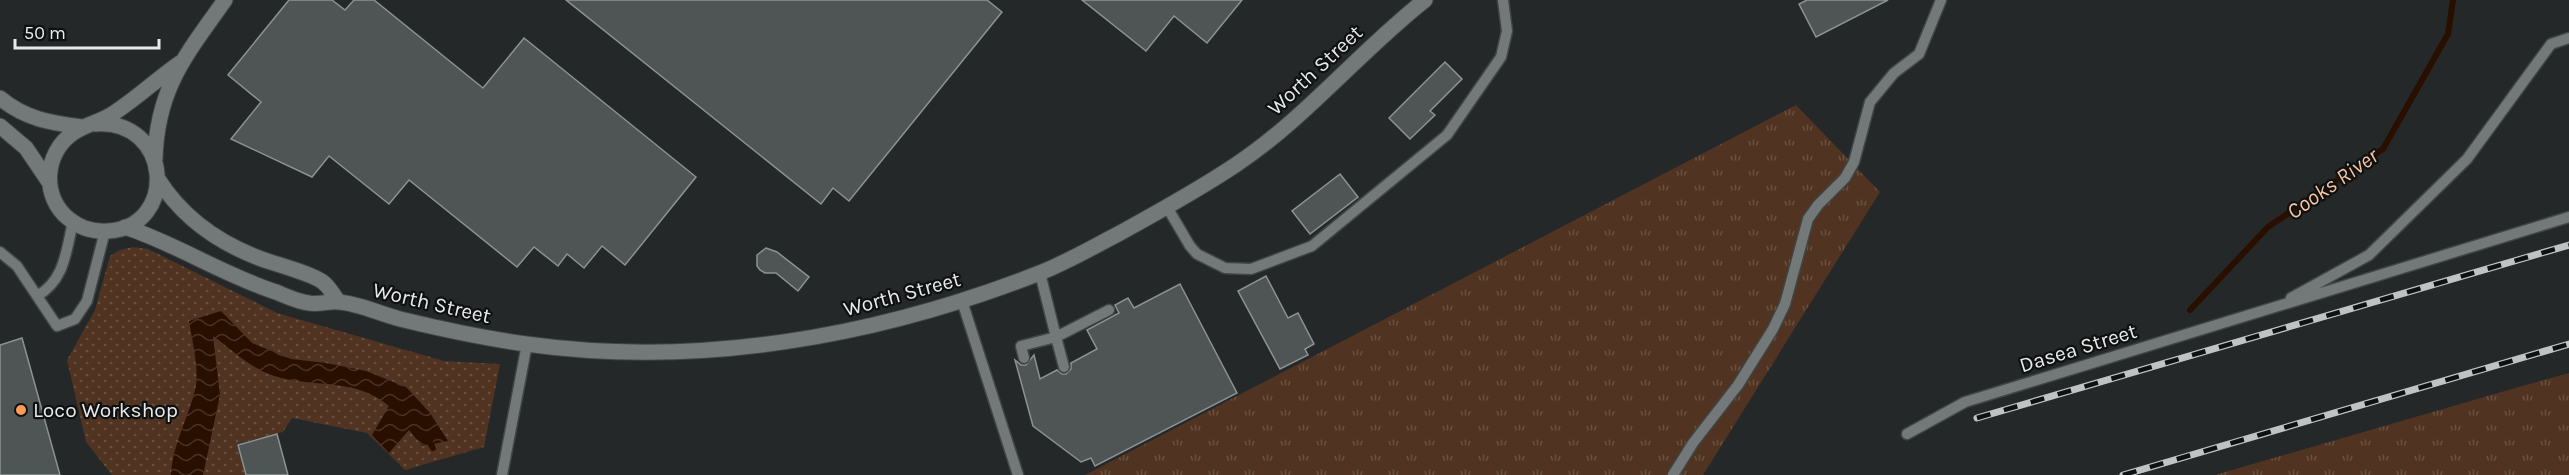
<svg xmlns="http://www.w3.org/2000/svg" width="2569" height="475" font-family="Karla,sans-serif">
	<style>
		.grass { fill: url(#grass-tufts) }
		.park { fill: url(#park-dots) }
		.water { fill: url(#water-waves) }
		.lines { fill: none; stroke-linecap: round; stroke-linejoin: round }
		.stream { stroke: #290f00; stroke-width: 6 }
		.building { fill: #4f5454; stroke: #8c9292; stroke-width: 1.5 }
		.lane-casing { stroke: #414545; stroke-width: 13 }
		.street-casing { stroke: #414545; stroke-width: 17 }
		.lane { stroke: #737879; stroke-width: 10 }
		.street { stroke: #737879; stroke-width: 15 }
		.rail-casing { stroke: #c0c3c4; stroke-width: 7 }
		.rail { stroke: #0f1111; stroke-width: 4.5; stroke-dasharray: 14; stroke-linecap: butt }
		.poi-dot { fill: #fe9b59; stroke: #0f1111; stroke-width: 2 }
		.labels { text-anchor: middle; stroke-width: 4.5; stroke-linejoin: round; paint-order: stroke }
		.street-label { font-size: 21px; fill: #e7e9ea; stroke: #0f1111 }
		.poi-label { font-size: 21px; fill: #e7e9ea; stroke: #0f1111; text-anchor: start }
		.water-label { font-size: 22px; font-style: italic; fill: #f9c4a3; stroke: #0f1111 }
	</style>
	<defs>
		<pattern id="grass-tufts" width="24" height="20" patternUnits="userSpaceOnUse" patternTransform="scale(1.5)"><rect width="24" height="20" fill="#503320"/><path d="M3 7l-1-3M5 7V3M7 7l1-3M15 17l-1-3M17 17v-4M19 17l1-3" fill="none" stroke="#695141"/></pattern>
		<pattern id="park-dots" width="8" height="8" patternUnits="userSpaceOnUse" patternTransform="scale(1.5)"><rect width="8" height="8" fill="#503320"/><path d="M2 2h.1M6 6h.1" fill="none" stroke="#695141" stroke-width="1.8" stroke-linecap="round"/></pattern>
		<pattern id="water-waves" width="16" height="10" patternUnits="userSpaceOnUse" patternTransform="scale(1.5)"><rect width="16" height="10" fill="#290f00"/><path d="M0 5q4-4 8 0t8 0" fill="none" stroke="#483225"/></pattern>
	</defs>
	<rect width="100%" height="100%" fill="#242829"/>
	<!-- grass -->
	<path class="grass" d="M1796,105L1880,192L1703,475H1085Z
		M2569,373V475H2215L2529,384Z"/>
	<!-- park -->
	<path class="park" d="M133,247L148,249L277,313L444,361L500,364L484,447L405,470L367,433L292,418L283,432L237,444L245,475H112L86,442L67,360L95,310L110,256L120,250Z"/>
	<!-- water -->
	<path class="water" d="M221,311L252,343L291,359L326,363L366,371L406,387L430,413L448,441L422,446L409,430L389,453L372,435L389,406C354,375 306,390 266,373C246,364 231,349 213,336L220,395L203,475H171C173,443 188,419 195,390C200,372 192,340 189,321Z"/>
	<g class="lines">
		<!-- stream -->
		<path class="stream" d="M2190,310L2268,227L2383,149L2448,34L2453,0
			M427,438L433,448"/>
	</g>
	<!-- building -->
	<path class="building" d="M289,0H332L345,10L354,0H374L483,88L524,38L696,177L625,265L602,246L584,268L567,254L558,266L534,247L517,267L409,180L389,204L329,156L312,177L231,139L261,102L228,75Z
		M566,0H987L1002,12L849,201L833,188L821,204Z
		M1082,0H1242L1207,43L1174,16L1146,51Z
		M1807,0H1888L1816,37L1799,4Z
		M1445,62L1462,79L1430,111L1435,115L1410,139L1389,118Z
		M1340,174L1358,197L1310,234L1292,211Z
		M766,248L777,252L809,277L798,291L776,273H765L760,270L757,266V255Z
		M1266,276L1288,318L1298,313L1314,344L1305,349L1308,355L1280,369L1238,291Z
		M1180,284L1237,393L1095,466L1091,458L1081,462L1033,426L1015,360L1021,365H1026L1034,355L1040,379L1057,370L1062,374H1066L1071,369V363L1097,349L1087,330L1119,313L1115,305L1128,298L1134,308Z
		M22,338L60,475H0V345Z
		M277,434L288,475H246L238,445Z"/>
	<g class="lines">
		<!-- lane casing -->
		<g class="lane-casing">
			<path id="lane" d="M1167,207L1190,246L1197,254L1225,268L1251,269L1312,246L1447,135L1501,57L1507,31L1503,0
				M0,252L17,266L57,326L75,319L87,301L105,231
				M37,296C65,280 66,251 73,222
				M2291,298L2369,255L2467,159L2551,44L2569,38
				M962,301L1018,475
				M1024,358L1021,346L1056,337L1040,273
				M1064,367L1056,337L1109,310
				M1907,434L1965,402L2569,217
				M502,475L527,344
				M1673,475L1693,443L1738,385L1773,329L1785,304L1808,219L1818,205L1845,178L1854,162L1870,102L1894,73L1919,54L1941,0"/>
		</g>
		<!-- street casing -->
		<g class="street-casing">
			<path id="street" d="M0,98C25,119 51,123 82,127
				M95,124C172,118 179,227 108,231C94,232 80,228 69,219C41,197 44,153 73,133C86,124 101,122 114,113C137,98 157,79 180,63
				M0,126L26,148L49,182
				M155,159C157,88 186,55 225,0
				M158,179C182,217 217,242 259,258C274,264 314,274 324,283C330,288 334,296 338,301
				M125,227C177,244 223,275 276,292C286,296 298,302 309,303C319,305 329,301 338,302C358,303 380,314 400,319C441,329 483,338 526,344C699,368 875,337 1037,274C1066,263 1093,247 1120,233C1160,211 1200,189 1237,164C1307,117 1360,51 1425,0"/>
		</g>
		<!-- lane -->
		<use href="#lane" class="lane"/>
		<!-- street -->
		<use href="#street" class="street"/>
		<!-- rail casing -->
		<g class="rail-casing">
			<path id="rail" d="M1977,418L2569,245
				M2123,475L2569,344"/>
		</g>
		<!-- rail -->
		<use href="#rail" class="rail"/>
	</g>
	<!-- markers -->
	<circle class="poi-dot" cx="21" cy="410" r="6"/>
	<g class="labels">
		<!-- street labels -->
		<g class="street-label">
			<text transform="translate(1315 70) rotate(-43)" y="7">Worth Street</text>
			<text transform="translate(902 294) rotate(-15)" y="7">Worth Street</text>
			<text transform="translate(432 303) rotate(13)" y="7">Worth Street</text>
			<text transform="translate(2078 348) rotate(-17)" y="7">Dasea Street</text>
		</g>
		<!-- poi labels -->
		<g class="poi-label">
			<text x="33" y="417">Loco Workshop</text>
		</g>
		<!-- water labels -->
		<g class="water-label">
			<text transform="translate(2332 183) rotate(-35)" y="8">Cooks River</text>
		</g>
	</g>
	<!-- scale -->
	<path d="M15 39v9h144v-9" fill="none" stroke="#e7e9ea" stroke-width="3"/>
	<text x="24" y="39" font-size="18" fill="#e7e9ea" stroke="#0f1111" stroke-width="4.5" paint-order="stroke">50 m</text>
</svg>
